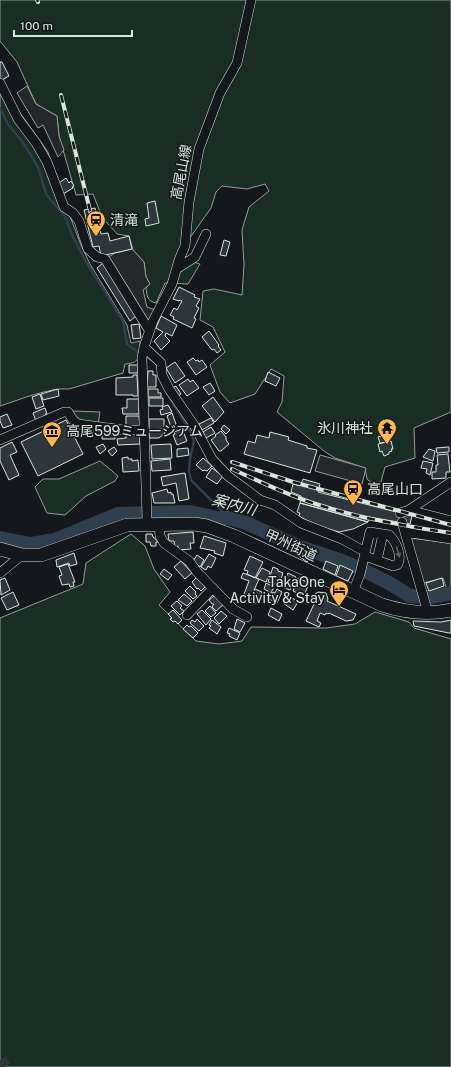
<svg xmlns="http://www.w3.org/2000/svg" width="451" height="1067" font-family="'Public Sans','Noto Sans JP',sans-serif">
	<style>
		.green { fill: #1a2d24; stroke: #939e99 }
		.parking { fill: #24282b; stroke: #939e99 }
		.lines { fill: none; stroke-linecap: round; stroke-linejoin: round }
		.stream { stroke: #2f3f4d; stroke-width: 2.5 }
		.river { stroke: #2f3f4d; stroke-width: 14 }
		.building { fill: #2c363c; stroke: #d8e6dc }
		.highway-tunnel { stroke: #313739; stroke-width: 13; stroke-dasharray: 13 6; stroke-linecap: butt }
		.minor-casing { stroke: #d8e6dc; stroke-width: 10 }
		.highway-casing { stroke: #d8e6dc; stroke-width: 14 }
		.minor { stroke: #14181c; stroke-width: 9 }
		.highway { stroke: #14181c; stroke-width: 13 }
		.rail-casing { stroke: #d8e6dc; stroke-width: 4 }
		.rail { stroke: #14181c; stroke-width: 2.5; stroke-dasharray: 8; stroke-linecap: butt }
		.oneway { fill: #59605f }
		.labels { text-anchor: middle; stroke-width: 3; stroke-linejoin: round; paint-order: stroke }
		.street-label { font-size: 14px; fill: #d8e6dc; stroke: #14181c }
		.poi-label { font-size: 14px; fill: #d8e6dc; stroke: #14181c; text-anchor: start }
		.water-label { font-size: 15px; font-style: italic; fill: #d8e6dc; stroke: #14181c }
	</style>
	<rect width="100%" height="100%" fill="#14181c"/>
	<!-- green -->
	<path class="green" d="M0,0H451V412L414,428L415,458L385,467L379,489L367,479L365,468L335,458L324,451L277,412L282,402L284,376L271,369L255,394L230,403L220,392L210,365L225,352L213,327L200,320L203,291L214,289L242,295L244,265L242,230L249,207L269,191L265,184L247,189L222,186L216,192L211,208L187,242L183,259L200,264L188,284L165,283L156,303C147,301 147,296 146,288L150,284L146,277L144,262L133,250L129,236L117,234L102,217L93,194L76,195L59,136L57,116L36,104L17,62L0,41Z
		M0,79L18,110L48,152L56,180L81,245L90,264L127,325L131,343L140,341C139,355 142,363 125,364L123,373L69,389C50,387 19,400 0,406Z
		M73,411L100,412L98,425L79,422L74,415Z
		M100,461L118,476L115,481L86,496L65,515L47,513L35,487L43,479H59Z
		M131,534L145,546L154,569L170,592L159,605L196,641L219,644L242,641L251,627L326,628L355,624L375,612L409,622L414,628L451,639V1067H0V618L83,584L86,563Z"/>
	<!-- parking -->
	<path class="parking" d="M27,86L36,104L57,116L59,136L64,150L58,157L43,125L38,128L17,93Z
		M132,249L144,262L146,277L150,284L143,290L147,307L158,311L149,330L105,259L115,253Z
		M320,455L366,468L362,484L315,471Z
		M410,538L451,543V589L447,590L443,578L423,583Z"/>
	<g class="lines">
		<!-- stream -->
		<path class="stream" d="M0,108L8,124L24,144L38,167L46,194L66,218L71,233L85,260L123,321L127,344L140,354
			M144,356L156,363L158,370
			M166,392L189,429L194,441L190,459L189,471L191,480L229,518"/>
		<!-- river -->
		<path class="river" d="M0,538L31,544L55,540L118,514L190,512L217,518H229L246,523L300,547L339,560L359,568L389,583L410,596L432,597L451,593"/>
	</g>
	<!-- building -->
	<path class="building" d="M0,62H2L9,76L2,80L0,78Z
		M66,178L69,183L71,181L74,186L72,187L73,188L63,194L59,183Z
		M155,201L159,223L146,226L145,219L149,218L147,203Z
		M95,208L101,234L108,233L110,241L129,236L132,249L101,256L99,246L93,247L84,210Z
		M224,240L230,242L226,256L220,255Z
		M103,263L136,316L130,321L97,268Z
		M179,287L195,295L194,297L200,299L196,306L199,308L194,318L196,319L192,328L173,319L174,317L170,315L174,308L177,310L182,301L180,300L179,301L173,299Z
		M161,316L177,325L172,336L166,333L165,336L170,341L161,350L154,341L163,332L156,328Z
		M139,324L141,338L133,339L131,325Z
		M209,331L219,345L218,346L221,350L217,353L214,349L212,350L202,337Z
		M193,358L196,361L198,360L199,362L202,360L207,367L196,375L187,362Z
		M175,362L185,376L175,383L166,368Z
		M129,365H138V373H129Z
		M148,371H153V375H156V387H147Z
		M268,372L280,378L276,386L265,381Z
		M133,375H137L138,396H133V395H116V378L133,377Z
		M188,379L190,382L193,380L199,388L187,396L179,385Z
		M210,383L215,391L209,395L203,387Z
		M176,386L181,394L177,397L172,388Z
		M58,389L59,396L43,400L41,394Z
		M148,389H158V393H161V397H148Z
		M40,394L44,406L36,409L32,397Z
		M213,397L224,412L215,422L202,406Z
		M149,398H163V406H149Z
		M127,399H139V414H123L122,408H127Z
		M168,405L172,412L161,415L160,410L163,409L162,407Z
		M45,408L47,414H45L46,417L36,421L33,413Z
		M172,413L176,424L171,427L167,416Z
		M7,414L12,425L3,428L0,421V417Z
		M126,416H139L140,427H126Z
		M211,418L214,423L202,430L199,424Z
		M149,419H164V429L149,430Z
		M66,420L83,454L38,476L21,442Z
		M224,425L230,430L226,434L221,429Z
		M211,427L215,433L206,438L203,432Z
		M182,429L187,441L177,445L173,435L175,434L174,432Z
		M149,430H165V433L159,438H149Z
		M126,431H140V444L118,445L117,439L126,438Z
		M221,431L226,437V440L229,444L221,451H219L211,440L216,436L215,435Z
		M102,432H115V439H102Z
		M270,432L289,437L288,440L307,446V448L317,450L310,473L244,454L248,441L255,443L257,435L269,438Z
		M385,435L386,442L380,443L378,437Z
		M391,441L393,449H391L392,451L389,452V454L384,456L382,451L380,452L378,444Z
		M12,442L17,452L10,455L19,475L9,480L0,461V448Z
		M103,444L106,449L100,454L96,447Z
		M171,444L172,458L152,459L151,445Z
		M114,447L117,451L112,456L108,451Z
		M449,447V452L437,453L436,448Z
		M188,448L189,455L177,457V449Z
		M429,449L435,451L433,461L423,457Z
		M448,454L450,472H446V478L432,479V472H436V465H438L437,455Z
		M128,457V459H132V461L138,460L139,471L123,472L122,458Z
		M203,458L212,466L207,471L204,470L203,471L196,465Z
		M170,459L171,470L152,471L151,461Z
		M423,461L433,463L430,475L426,473L427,469L421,468Z
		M212,468L223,476L217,484L206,477Z
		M185,473L189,499L179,501L176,483L163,486L161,477Z
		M303,479L320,484L318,492L412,516L410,524L369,517L368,522L300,503L301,496L291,492L293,484L300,486Z
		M167,489L168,493L171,492V494H173L175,503H154L152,493Z
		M300,503L368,522L353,529L339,532L315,525L299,516L300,513L297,512Z
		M193,532L194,543H190L191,549L178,550V546L175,547L174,541H169L168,534Z
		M146,534H152L153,537L159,542H156V546H151L150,542H146Z
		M204,536L226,543L223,556L214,553L215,551L200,548Z
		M297,552L310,557L307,562L296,554Z
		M74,553L77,564L70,566L69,563L57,567L56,560Z
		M209,554L216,558L211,568L208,566L206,570L201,567Z
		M197,555L204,560L200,567L193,561Z
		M250,556L263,562L255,578L247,574L248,571L244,570Z
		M181,561L192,573L185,579L174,567Z
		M326,561L338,566L335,575L323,569Z
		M68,564L75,582H73L74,586L70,587L69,584L62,585L59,576L62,575L59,567Z
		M340,565L353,571L348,581L336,576Z
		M273,567L278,569V571L283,573L279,585L268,582Z
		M262,568L270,572L266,582L256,578Z
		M164,569L172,575L168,580L160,574Z
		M243,573L259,579L251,597L244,594L249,581L241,578Z
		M288,573L296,577L290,590L282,587Z
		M197,577L205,587L201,591L198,588L197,589L192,582Z
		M5,578L10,590L1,595L0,580Z
		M298,578L309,583L304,596L293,591Z
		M442,578L444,586L429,591L426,583Z
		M266,583L274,587L271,593L264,589Z
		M190,586L196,592L195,594L197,596L193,599L185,591Z
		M255,589L262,592L255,604L250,602Z
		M277,589L282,592L277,603L269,599L273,592L275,593Z
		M13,592L19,605L7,610L1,598Z
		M318,592L326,593L328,599L327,601L356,614L353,620L346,621L329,613L328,614L326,613L325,615L320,613L317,621L321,623L319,627L306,621L315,602L313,598L315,594Z
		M184,594L192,601L187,606L178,600Z
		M288,595L298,602L293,610L283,603Z
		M214,596L223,605L216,611L212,607L214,604H212L209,600Z
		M177,601L182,606L180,608L184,611L180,615L171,606Z
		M210,606L216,613L211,617L205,611Z
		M271,608L282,614L279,621L268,615Z
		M173,610L182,620L178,624L175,621L173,622L170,619L172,618L168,614Z
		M202,610L211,619L206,625L197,614Z
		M221,611L227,616L219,624L214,618Z
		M197,619L204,626L199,631L190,623L192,620L195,622Z
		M237,619L245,623L240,632L234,629Z
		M212,620L221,627L217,634L209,628L211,626L209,625Z
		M451,620V633H449L414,626L413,621L441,622Z
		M187,625L189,627L191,626L198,633L193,638L183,629Z
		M229,628L240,633L237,640L229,636L230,634L227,633Z"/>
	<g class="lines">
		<!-- highway-tunnel -->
		<path class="highway-tunnel" d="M0,1060L5,1067"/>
		<!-- minor casing -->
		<g class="minor-casing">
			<path id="minor" d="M0,83L18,119L36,143L47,162L64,207L73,213L79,221L88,249L97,257L105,259L149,330
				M178,268L195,257L206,234
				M144,347L161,363L162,375L169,389L194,425L212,459L228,476L260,500L275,505L301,523L342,539L360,549
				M0,440L64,412H68L73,420L78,424L123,430H145
				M409,510L451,521
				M400,513L409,510L451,482
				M147,518L142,358L144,347L153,321L172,284L179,260L185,246L189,202L199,149L220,93L237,63L251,0
				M402,522L428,613
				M159,524L160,536L164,543L189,561L197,572L233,609L247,617
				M405,532L451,539
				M377,560L383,534
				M0,573L22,555
				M353,592L360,574L370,532L389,535C396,541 403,557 397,565L393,566L365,556
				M187,615L213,588"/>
		</g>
		<!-- highway casing -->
		<g class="highway-casing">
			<path id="highway" d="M0,549L22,555H41L127,525L194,524L207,526L234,536L382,605C404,612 427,615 451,610"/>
		</g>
		<!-- minor -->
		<use href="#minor" class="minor"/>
		<!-- highway -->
		<use href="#highway" class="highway"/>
		<!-- rail casing -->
		<g class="rail-casing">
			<path id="rail" d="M37,0L38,2
				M61,95L96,234
				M232,462L293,482L451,525
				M232,469C261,482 289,496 319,505C362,519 407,526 451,533"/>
		</g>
		<!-- rail -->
		<use href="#rail" class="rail"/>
	</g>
	<!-- one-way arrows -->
	<defs><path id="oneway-solid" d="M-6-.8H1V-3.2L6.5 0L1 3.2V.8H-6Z"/></defs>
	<use class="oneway" href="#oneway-solid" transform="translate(398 552) rotate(75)"/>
	<!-- icons -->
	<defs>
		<g id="station-pin" transform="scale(1)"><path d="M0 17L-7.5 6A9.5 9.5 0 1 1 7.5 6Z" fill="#ffb74d" stroke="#14181c"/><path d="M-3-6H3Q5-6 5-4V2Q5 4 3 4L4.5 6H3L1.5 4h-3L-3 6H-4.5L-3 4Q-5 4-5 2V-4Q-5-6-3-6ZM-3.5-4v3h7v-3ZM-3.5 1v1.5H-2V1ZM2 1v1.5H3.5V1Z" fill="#111"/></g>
		<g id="temple-pin" transform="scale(1)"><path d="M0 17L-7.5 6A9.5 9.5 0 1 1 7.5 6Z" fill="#ffb74d" stroke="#14181c"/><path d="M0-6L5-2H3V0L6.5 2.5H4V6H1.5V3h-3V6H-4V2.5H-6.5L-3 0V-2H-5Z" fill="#111"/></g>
		<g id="museum-pin" transform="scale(1)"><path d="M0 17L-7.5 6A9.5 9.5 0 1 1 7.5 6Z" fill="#ffb74d" stroke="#14181c"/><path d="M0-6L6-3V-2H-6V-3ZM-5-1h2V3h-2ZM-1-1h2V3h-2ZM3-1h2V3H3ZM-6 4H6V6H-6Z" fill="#111"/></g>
		<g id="hotel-pin" transform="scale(1)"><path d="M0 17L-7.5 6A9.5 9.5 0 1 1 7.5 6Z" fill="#ffb74d" stroke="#14181c"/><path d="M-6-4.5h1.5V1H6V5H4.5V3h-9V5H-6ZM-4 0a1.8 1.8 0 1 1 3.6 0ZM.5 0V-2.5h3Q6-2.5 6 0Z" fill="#111"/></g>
	</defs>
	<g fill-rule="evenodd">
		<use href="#station-pin" x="96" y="220"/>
		<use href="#temple-pin" x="387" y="428"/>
		<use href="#museum-pin" x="52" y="431"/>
		<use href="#station-pin" x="353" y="489"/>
		<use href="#hotel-pin" x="339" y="590"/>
	</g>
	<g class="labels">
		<!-- street labels -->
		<g class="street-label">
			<text transform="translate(181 172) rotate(-79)" y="5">高尾山線</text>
			<text transform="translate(291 545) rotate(25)" y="5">甲州街道</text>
		</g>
		<!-- poi labels -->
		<g class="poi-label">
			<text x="110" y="225">清滝</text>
			<text x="373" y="433" text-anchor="end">氷川神社</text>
			<text x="66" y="436">高尾599ミュージアム</text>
			<text x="367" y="494">高尾山口</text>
			<text x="325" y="587" text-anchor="end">TakaOne<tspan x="325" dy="16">Activity &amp; Stay</tspan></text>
		</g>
		<!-- water labels -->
		<g class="water-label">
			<text transform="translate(234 505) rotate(15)" y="5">案内川</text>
		</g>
	</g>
	<!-- scale -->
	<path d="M14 30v6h118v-6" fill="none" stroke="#d8e6dc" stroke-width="2"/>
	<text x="20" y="30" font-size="12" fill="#d8e6dc" stroke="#14181c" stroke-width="3" paint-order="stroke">100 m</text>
</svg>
